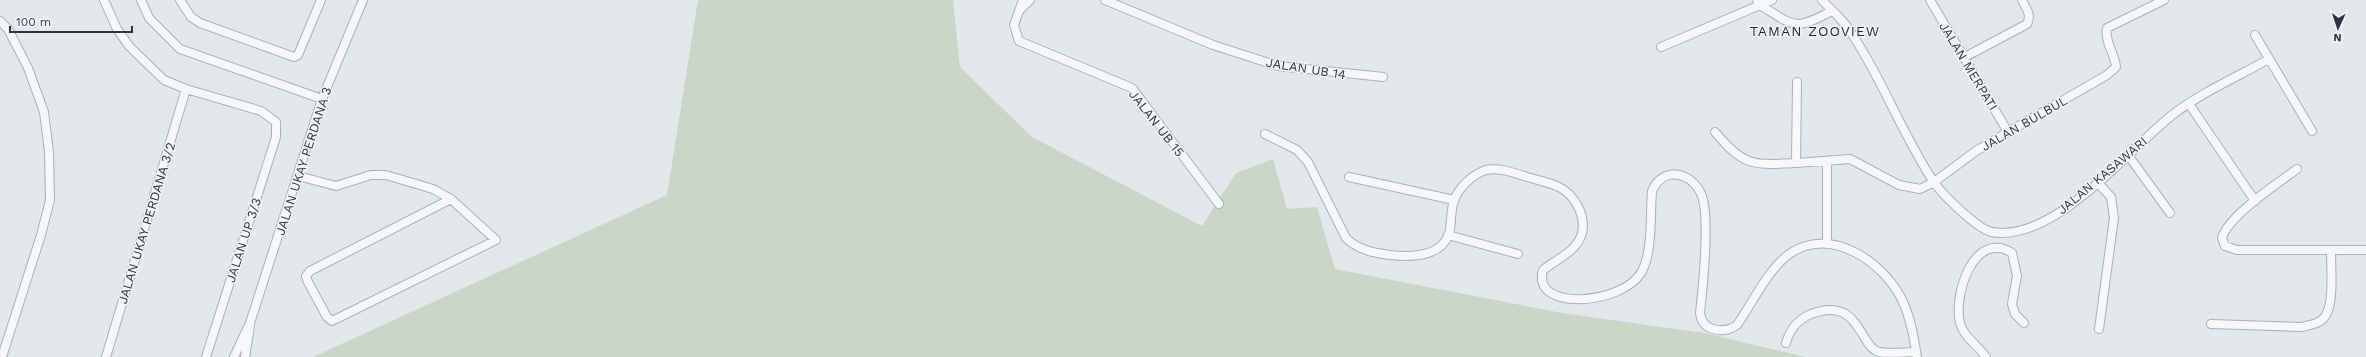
<svg xmlns="http://www.w3.org/2000/svg" width="2366" height="357" font-family="'Work Sans',sans-serif">
	<style>
		.green { fill: #c9d6c5 }
		.lines { fill: none; stroke-linecap: round; stroke-linejoin: round }
		.minor-casing { stroke: #a9aeb7; stroke-width: 10 }
		.minor { stroke: #f7f8fa; stroke-width: 8 }
		.labels { text-anchor: middle; stroke-width: 3; stroke-linejoin: round; paint-order: stroke }
		.street-label { font-size: 13px; fill: #2b3445; stroke: #f4f6f9 }
		.neighbourhood-label { font-size: 14px; letter-spacing: 1px; fill: #1d2536; stroke: #f4f6f9 }
	</style>
	<rect width="100%" height="100%" fill="#e4e7ec"/>
	<!-- green -->
	<path class="green" d="M698,0H953L960,67L1032,137L1202,226L1236,173L1273,159L1287,209L1317,207L1335,269L1562,313L1704,333L1806,357H313L667,195Z"/>
	<g class="lines">
		<!-- minor casing -->
		<g class="minor-casing">
			<path id="minor" d="M104,0L117,29L129,46L164,80L186,89L261,111L276,122V137L206,357
				M141,0L149,18L180,49L322,99
				M180,0L191,17L200,23L294,57L298,55L321,0
				M1023,0L1014,25L1019,41L1132,88L1219,204
				M1105,0L1213,45L1278,66L1383,77
				M1757,0L1760,5C1796,27 1793,31 1832,11
				M1822,0C1830,9 1841,18 1848,28C1881,76 1901,132 1933,181C1941,193 1978,230 1992,232C2054,243 2127,151 2171,116C2200,93 2237,77 2269,59
				M1930,0L2008,132
				M1020,10L1030,0
				M0,21L8,29L28,68L44,112L49,152L50,200L41,235L2,357
				M2255,35L2312,131
				M1661,47L1772,0
				M1965,57L2027,24C2032,15 2026,8 2022,0
				M1797,82L1796,163L1850,159L1899,185L1920,189L1934,182L1976,151L2008,132L2107,75L2116,67C2115,54 2104,41 2107,28L2164,0
				M2189,104L2255,201
				M1715,132C1744,167 1753,165 1796,163
				M1265,134L1297,150L1308,162L1346,238C1358,250 1374,253 1390,255C1410,257 1440,258 1449,234C1452,224 1450,211 1454,201C1458,188 1473,174 1486,170C1499,167 1515,173 1527,177C1537,180 1549,182 1559,187C1575,195 1586,216 1582,233C1577,252 1556,259 1543,270C1531,312 1621,305 1641,273C1653,253 1650,214 1652,191C1663,165 1693,172 1702,196C1710,220 1703,286 1700,313C1702,332 1724,334 1737,325C1752,304 1771,263 1794,251C1833,229 1881,261 1900,296C1910,314 1914,337 1917,357
				M2128,155L2170,213
				M1827,162V243
				M2297,169C2278,183 2228,216 2222,238L2225,246L2237,250H2366
				M298,176L336,186L371,175H386L433,189L451,199L496,240L332,321L327,317L308,282L306,276L310,271L451,199
				M1349,177L1454,200
				M2098,183L2111,197L2114,218L2099,329
				M1448,235L1518,254
				M2211,324L2301,327C2310,325 2321,324 2326,315C2334,301 2331,268 2331,251
				M1786,343C1790,329 1797,320 1811,314C1860,295 1859,347 1879,352C1890,354 1905,352 1916,352
				M106,357L186,89
				M234,357L250,323L322,99L363,0
				M245,357L250,326
				M1986,357C1978,345 1964,338 1960,323C1953,295 1974,229 2012,253L2017,276L2012,304L2015,314L2024,323"/>
		</g>
		<!-- minor -->
		<use href="#minor" class="minor"/>
	</g>
	<g class="labels">
		<!-- street labels -->
		<g class="street-label">
			<text transform="translate(1969 66) rotate(59)" y="5">JALAN MERPATI</text>
			<text transform="translate(1306 68) rotate(9)" y="5">JALAN UB 14</text>
			<text transform="translate(1157 123) rotate(52)" y="5">JALAN UB 15</text>
			<text transform="translate(2024 123) rotate(-30)" y="5">JALAN BULBUL</text>
			<text transform="translate(303 161) rotate(-72)" y="5">JALAN UKAY PERDANA 3</text>
			<text transform="translate(2102 175) rotate(-40)" y="5">JALAN KASAWARI</text>
			<text transform="translate(146 223) rotate(-73)" y="5">JALAN UKAY PERDANA 3/2</text>
			<text transform="translate(243 240) rotate(-72)" y="5">JALAN UP 3/3</text>
		</g>
		<!-- neighbourhood labels -->
		<g class="neighbourhood-label">
			<text x="1815" y="36">TAMAN ZOOVIEW</text>
		</g>
	</g>
	<!-- north arrow -->
	<g transform="translate(2338 28) rotate(183)" stroke="#f4f6f9" stroke-width="3" paint-order="stroke">
	<path d="M0-3L7 15L0 10L-7 15Z" fill="#2b3445"/>
	<text y="-6" font-size="11" font-weight="bold" text-anchor="middle" fill="#2b3445">N</text>
	</g>
	<!-- scale -->
	<path d="M10 26v6h122v-6" fill="none" stroke="#2b3445" stroke-width="2"/>
	<text x="16" y="26" font-size="12" fill="#2b3445" stroke="#f4f6f9" stroke-width="3" paint-order="stroke">100 m</text>
</svg>
